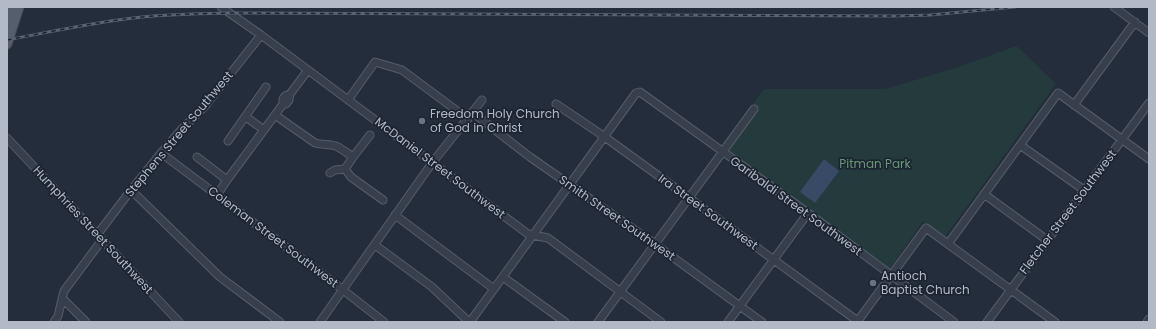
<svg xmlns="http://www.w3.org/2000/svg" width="1156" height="329" font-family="Poppins,sans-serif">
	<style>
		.green { fill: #253a3d }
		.water { fill: #384a65 }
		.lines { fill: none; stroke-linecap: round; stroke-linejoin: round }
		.minor-casing { stroke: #555d6a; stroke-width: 9 }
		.major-casing { stroke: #404855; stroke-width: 11 }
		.minor { stroke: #373f4c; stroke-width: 7 }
		.major { stroke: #545e6c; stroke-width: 9 }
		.rail-casing { stroke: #586373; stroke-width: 3 }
		.rail { stroke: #1c2431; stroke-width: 1.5; stroke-dasharray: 4.5; stroke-linecap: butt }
		.worship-dot { fill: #6b7280; stroke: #1c2431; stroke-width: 1.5 }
		.labels { text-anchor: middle; stroke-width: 3.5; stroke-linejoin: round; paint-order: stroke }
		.poi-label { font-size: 12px; fill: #b2bac8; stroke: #1c2431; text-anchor: start }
		.street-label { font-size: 12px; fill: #b2bac8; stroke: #1c2431 }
		.park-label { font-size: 12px; fill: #699974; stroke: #1c2431 }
	</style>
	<rect width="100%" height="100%" fill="#232d3c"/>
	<!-- green -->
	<path class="green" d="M1013,47H1018L1056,84L945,237L923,221L890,269L723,146L764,89H885L962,66Z"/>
	<!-- water -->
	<path class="water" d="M824,159L839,171L815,203L800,192Z"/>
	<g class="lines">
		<!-- minor casing -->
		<g class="minor-casing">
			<path id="minor" d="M221,7L261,35L528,234L548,238L661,322
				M1114,7L1149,33
				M348,100L375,62L402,70L468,119
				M283,104H286L289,100L290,94L308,70
				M556,104L602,135L685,195L859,322
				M1074,105L1135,22
				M472,112L530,157L652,242L762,322
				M275,115L283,104V99L285,96L290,94
				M246,117L264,130
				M7,138L179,322
				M228,141L266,87
				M1020,145L1084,190
				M161,153L338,286L384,322
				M197,157L227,180
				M353,157L370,135
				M345,169L351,177L383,200
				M131,190L220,277L280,322
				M984,194L1047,240
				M217,195L227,180L275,115L315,143C322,145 329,144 336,146C342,149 347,153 353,157L345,169L335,170L330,173
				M395,215L494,289
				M97,235L131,190L161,153L182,129L205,106L261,35
				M948,244L1058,93L1149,159
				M375,245L432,287L469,322
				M503,277L565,322
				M62,298L86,322
				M54,322L58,316L64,291L102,240
				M320,322L432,163L482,100
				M470,322L636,93L640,92L808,213L954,322
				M598,322L754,109
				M728,322L808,213
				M857,322L926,228L1055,322
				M987,322L1149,103
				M1147,322L1149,319"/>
		</g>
		<!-- major casing -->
		<g class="major-casing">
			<path id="major" d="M7,20L11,7
				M7,44L19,7"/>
		</g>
		<!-- minor -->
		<use href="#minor" class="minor"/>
		<!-- major -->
		<use href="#major" class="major"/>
		<!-- rail casing -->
		<g class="rail-casing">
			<path id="rail" d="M7,40C49,32 91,23 133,18C166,14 198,14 231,13L895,16L930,15L1015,7"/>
		</g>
		<!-- rail -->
		<use href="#rail" class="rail"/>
	</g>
	<!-- markers -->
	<g class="worship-dot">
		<circle cx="422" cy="121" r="4"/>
		<circle cx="873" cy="283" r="4"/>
	</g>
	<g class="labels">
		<!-- poi labels -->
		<g class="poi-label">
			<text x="430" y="118">Freedom Holy Church<tspan x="430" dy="14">of God in Christ</tspan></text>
			<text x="881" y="280">Antioch<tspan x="881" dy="14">Baptist Church</tspan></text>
		</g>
		<!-- street labels -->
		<g class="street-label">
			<text transform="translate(179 134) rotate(-50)" y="4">Stephens Street Southwest</text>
			<text transform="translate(440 168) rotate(37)" y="4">McDaniel Street Southwest</text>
			<text transform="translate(796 206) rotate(36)" y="4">Garibaldi Street Southwest</text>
			<text transform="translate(708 212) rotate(36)" y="4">Ira Street Southwest</text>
			<text transform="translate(1068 212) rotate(-53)" y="4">Fletcher Street Southwest</text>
			<text transform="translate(617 218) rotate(35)" y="4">Smith Street Southwest</text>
			<text transform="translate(93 230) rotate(47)" y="4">Humphries Street Southwest</text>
			<text transform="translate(273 237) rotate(37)" y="4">Coleman Street Southwest</text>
		</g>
		<!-- park labels -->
		<g class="park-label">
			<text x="875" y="168">Pitman Park</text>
		</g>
	</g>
	<!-- border -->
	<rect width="1156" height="329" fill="none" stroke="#b2bac8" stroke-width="16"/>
</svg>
